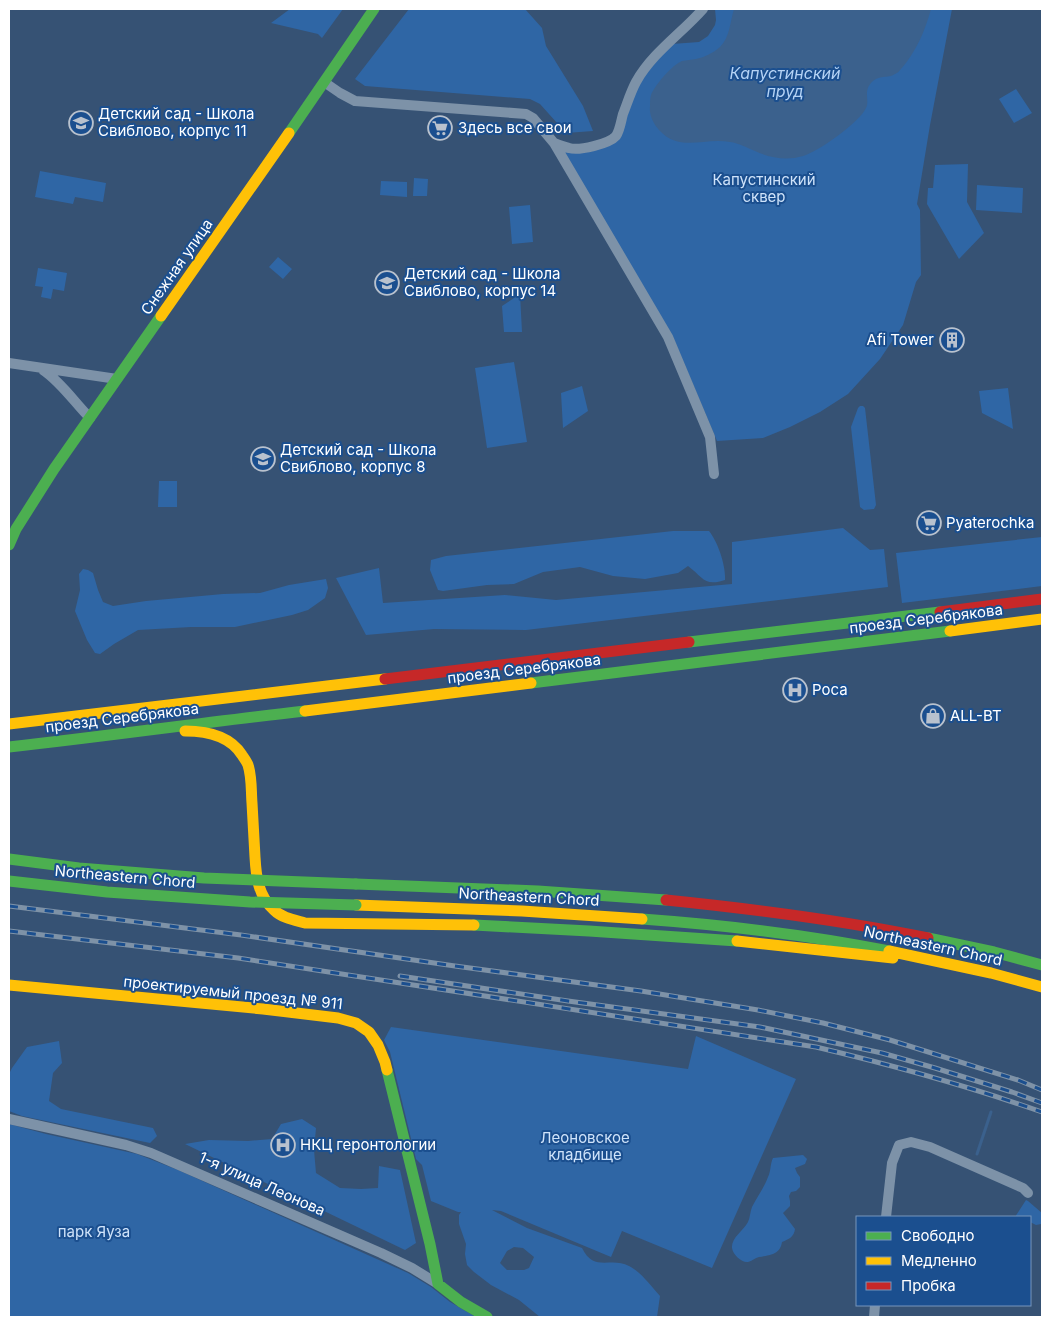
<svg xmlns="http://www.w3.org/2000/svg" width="1051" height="1326" font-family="Inter,sans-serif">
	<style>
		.green { fill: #2f66a5; fill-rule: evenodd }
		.water { fill: #3b618d }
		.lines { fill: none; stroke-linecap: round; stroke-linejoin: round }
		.stream { stroke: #3b618d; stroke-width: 3 }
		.street { stroke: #7d92a8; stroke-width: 10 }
		.fast { stroke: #4caf50; stroke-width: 11 }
		.slow { stroke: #ffc107; stroke-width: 11 }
		.jam { stroke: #c62828; stroke-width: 11 }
		.rail-casing { stroke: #7e92a7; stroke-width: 5 }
		.rail { stroke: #1b4f8f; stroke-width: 3; stroke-dasharray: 9; stroke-linecap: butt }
		.fast-bridge { stroke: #4caf50; stroke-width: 11 }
		.labels { text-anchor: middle; stroke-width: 4; stroke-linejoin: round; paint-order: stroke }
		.poi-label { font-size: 15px; fill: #fff; stroke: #1b4f8f; text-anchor: start }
		.park-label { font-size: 15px; fill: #cfe3fa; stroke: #1b4f8f }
		.street-label { font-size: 15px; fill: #fff; stroke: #1b4f8f }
		.water-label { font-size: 16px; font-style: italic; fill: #b5d3f5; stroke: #1b4f8f }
	</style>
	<rect width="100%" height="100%" fill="#365274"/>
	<!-- green -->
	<path class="green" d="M290,9H343L322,38L318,34L271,23Z
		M409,9H525L542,28L546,46L583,106L593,131L566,133L540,104L530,99L365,86L355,79Z
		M715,9H952L930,125L917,204L920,210L921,275L916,282L903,325L880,359L848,394L820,412L790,427L763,438L717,441L672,335L564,152L609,143L642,78L672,44L699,42L708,36L715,25L716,20Z
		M1016,89L1032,113L1014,123L999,99Z
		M968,164L967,202L984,233L959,259L927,204L928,188H933L935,165Z
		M40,171L106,183L103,202L75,197L73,204L35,197Z
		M414,178L428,179L427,196H413Z
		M381,181L407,182V197L380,195Z
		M977,185L1023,188L1022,213L976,210Z
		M530,205L533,242L512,244L509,207Z
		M278,257L292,269L283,279L269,267Z
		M38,268L67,273L64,291L53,289L51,299L41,297L43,287L35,286Z
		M520,294L522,332H504L502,306Z
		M514,362L527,442L487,448L475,368Z
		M582,386L588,411L563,428L561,393Z
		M1008,388L1013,429L982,413L979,391Z
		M860,406H863L865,408L876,505L874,509L864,510L860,507L851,427L858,408Z
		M159,481H177V507H158Z
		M843,528L870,550L884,549L888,587L526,630L434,629L366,635L336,578L379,568L383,603L505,595L556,600L732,584V542Z
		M673,531H709C718,542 726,566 725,580C704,587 703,577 688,566L678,573L645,579L613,576L580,567L543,572L514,584L487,585L443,591L438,590L430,570L431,560L446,556Z
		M1042,537V586L902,603L896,553Z
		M83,569L88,570L93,573L98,590L103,602L113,606L146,601L223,594L260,593L289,585L326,579L328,588L325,598L308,610L292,615L235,627H191L138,630L114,644L100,654L95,653L87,640L75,611L80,590L79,574Z
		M391,1027L688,1069L696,1036L796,1079L712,1268L622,1231L611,1257L501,1211L492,1210L527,1228L582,1248C594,1273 611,1256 629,1266C641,1272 651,1286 660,1296L657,1317H540L519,1300L491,1285L474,1272L467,1265L465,1254L466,1244L459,1224V1215L461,1212H458L431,1201L422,1165L416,1159L390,1052L384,1040ZM514,1247L523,1248L534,1257L529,1268L524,1270H507L500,1263L507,1251Z
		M59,1041L62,1063L53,1073L49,1101L61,1109L153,1128L157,1136L150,1143L22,1116L9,1111V1074L12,1068L27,1047Z
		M302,1119L316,1128L314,1150L316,1173L340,1188L361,1189L378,1188L379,1166L400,1170L416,1243L405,1250L185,1144L209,1140L248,1141L272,1139L281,1124Z
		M9,1124L46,1134L137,1154L178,1170L408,1273L431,1287L450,1302L476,1317H9Z
		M803,1155L807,1159L805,1164L795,1168L797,1173L800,1177V1187L796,1191L791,1192L789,1196L790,1201V1206L783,1213L795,1229C794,1237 789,1239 782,1242C780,1255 770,1255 759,1257C755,1258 752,1261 748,1262C742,1263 733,1255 732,1248C731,1238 743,1231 748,1222C750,1218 750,1212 752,1207C757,1197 764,1188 768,1177C771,1171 770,1164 773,1158Z
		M1026,1200L1028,1201L1042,1213L1041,1224L1036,1225L1030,1222V1217H1015Z"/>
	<!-- water -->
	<path class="water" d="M734,9H931C925,31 916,52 901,69C899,71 898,73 895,74C888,79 879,74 871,83C863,92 870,100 866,108C860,122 818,152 803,156C787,161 770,158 755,151C747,148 739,143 730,142C704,137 680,153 659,130C653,123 649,115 650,106C650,103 650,98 651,95C655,85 672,65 682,61C686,60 692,60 696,59C705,57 713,53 720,47C730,37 730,22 734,9Z"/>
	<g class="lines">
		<!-- stream -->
		<path class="stream" d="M977,1154L991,1112"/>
		<!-- street -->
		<path class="street" d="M324,82L340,93L355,101L526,114L533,118L554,143L668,337L710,437L714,474
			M554,143C559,145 564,147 569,148C579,151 609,144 616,136C620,130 621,121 623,114C627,104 631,91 636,82C652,53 682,33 703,9
			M9,363L117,379
			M43,370C61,382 75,403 90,418
			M9,1119L126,1145L151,1153L381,1253L412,1268L438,1284
			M886,1217L892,1163L899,1145L911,1142L930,1147L1023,1188L1028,1193
			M874,1317L875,1305"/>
		<!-- fast -->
		<path class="fast" d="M289,133L374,9
			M9,545L16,529L54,469L161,316
			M689,642L940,612
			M531,683L950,631
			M9,747C108,736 206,722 305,711
			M356,884L538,891L666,900
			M642,919C725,925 808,935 889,951
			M474,925L589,931L737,941
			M928,938L994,952L1042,965
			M387,1070L430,1244L438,1284L461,1302L487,1317"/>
		<!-- slow -->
		<path class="slow" d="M161,316L289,133
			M950,631L1042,619
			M305,711L531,683
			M9,724L385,679
			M185,731C207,731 230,736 242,755C244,758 247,762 248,765C252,777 251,791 252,803C253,821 254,839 255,857C256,876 258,896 274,910C282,918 294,920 305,923L474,925
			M356,905L522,911L642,919
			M737,941L893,958
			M889,951L991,973L1042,987
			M9,985L263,1009L338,1018L356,1023L369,1032L378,1045L385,1062L387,1070"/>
		<!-- jam -->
		<path class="jam" d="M940,612L1042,599
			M385,679L689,642
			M666,900C754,909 841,920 928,938"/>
		<!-- rail casing -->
		<g class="rail-casing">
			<path id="rail" d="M9,906L241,935L455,966L641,991L758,1010L823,1023L890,1040L1018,1080L1042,1090
				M9,931L238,958L816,1047C892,1065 968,1086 1042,1112
				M400,976L568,1001L760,1027L882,1053L935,1068L1012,1092L1042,1103"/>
		</g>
		<!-- rail -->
		<use href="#rail" class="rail"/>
		<!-- fast-bridge -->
		<path class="fast-bridge" d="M9,859L79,868L204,878L356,884
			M9,881L107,892L250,902L356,905"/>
	</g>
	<!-- icons -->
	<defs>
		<g id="school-ring" transform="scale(1.25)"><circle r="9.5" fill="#1b4f8f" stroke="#b9c2ce" stroke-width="1.5"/><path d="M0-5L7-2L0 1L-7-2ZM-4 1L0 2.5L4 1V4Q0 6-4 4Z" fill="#b9c2ce"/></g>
		<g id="supermarket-ring" transform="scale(1.25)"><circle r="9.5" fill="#1b4f8f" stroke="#b9c2ce" stroke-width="1.5"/><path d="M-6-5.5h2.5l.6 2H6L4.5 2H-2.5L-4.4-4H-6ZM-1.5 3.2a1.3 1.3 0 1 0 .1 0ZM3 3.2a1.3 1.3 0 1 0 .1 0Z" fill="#b9c2ce"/></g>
		<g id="building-ring" transform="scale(1.25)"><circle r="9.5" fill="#1b4f8f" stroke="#b9c2ce" stroke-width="1.5"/><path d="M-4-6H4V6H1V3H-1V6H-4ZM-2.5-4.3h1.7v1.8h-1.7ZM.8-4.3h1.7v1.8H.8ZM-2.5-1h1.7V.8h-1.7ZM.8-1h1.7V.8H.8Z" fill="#b9c2ce"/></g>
		<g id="hospital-ring" transform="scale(1.25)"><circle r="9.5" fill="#1b4f8f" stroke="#b9c2ce" stroke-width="1.5"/><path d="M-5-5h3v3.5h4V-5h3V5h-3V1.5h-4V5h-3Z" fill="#b9c2ce"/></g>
		<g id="shop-ring" transform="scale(1.25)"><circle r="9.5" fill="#1b4f8f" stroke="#b9c2ce" stroke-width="1.5"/><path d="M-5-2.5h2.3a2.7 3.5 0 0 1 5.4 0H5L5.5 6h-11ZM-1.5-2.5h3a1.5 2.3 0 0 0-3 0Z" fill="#b9c2ce"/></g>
	</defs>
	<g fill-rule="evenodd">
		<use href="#school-ring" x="81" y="123"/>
		<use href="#supermarket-ring" x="440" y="128"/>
		<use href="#school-ring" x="387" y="283"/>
		<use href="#building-ring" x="952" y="340"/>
		<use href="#school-ring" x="263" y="459"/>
		<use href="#supermarket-ring" x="929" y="523"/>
		<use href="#hospital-ring" x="795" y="690"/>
		<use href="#shop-ring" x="933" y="716"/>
		<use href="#hospital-ring" x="283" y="1145"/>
	</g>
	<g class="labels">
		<!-- poi labels -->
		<g class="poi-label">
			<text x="98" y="119">Детский сад - Школа<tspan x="98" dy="17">Свиблово, корпус 11</tspan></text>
			<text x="458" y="133">Здесь все свои</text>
			<text x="404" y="279">Детский сад - Школа<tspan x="404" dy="17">Свиблово, корпус 14</tspan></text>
			<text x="934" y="345" text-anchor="end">Afi Tower</text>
			<text x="280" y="455">Детский сад - Школа<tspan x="280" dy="17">Свиблово, корпус 8</tspan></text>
			<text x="946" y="528">Pyaterochka</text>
			<text x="812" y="695">Роса</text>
			<text x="950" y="721">ALL-BT</text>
			<text x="300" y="1150">НКЦ геронтологии</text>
		</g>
		<!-- park labels -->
		<g class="park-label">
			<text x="764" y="185">Капустинский<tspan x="764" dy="17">сквер</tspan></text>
			<text x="585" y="1143">Леоновское<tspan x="585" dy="17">кладбище</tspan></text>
			<text x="94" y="1237">парк Яуза</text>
		</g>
		<!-- street labels -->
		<g class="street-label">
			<text transform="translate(177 267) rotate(-55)" y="5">Снежная улица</text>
			<text transform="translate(926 619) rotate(-7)" y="5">проезд Серебрякова</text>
			<text transform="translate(524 669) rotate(-7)" y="5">проезд Серебрякова</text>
			<text transform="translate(122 718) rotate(-7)" y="5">проезд Серебрякова</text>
			<text transform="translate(125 877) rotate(5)" y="5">Northeastern Chord</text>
			<text transform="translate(529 897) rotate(3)" y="5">Northeastern Chord</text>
			<text transform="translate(933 946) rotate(12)" y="5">Northeastern Chord</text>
			<text transform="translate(233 993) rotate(6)" y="5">проектируемый проезд № 911</text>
			<text transform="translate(262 1184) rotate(24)" y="5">1-я улица Леонова</text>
		</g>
		<!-- water labels -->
		<g class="water-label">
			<text x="785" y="79">Капустинский<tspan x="785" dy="18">пруд</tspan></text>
		</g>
	</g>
	<!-- border -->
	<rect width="1051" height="1326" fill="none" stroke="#ffffff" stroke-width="20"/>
	<!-- legend -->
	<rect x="856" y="1216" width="175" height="90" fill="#1b4f8f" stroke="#7695bc"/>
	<rect x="866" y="1232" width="25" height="8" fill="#4caf50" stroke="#7695bc"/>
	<text x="901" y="1241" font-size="15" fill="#ffffff">Свободно</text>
	<rect x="866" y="1257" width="25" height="8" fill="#ffc107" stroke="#7695bc"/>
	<text x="901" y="1266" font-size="15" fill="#ffffff">Медленно</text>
	<rect x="866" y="1282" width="25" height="8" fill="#c62828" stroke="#7695bc"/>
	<text x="901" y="1291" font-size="15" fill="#ffffff">Пробка</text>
</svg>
